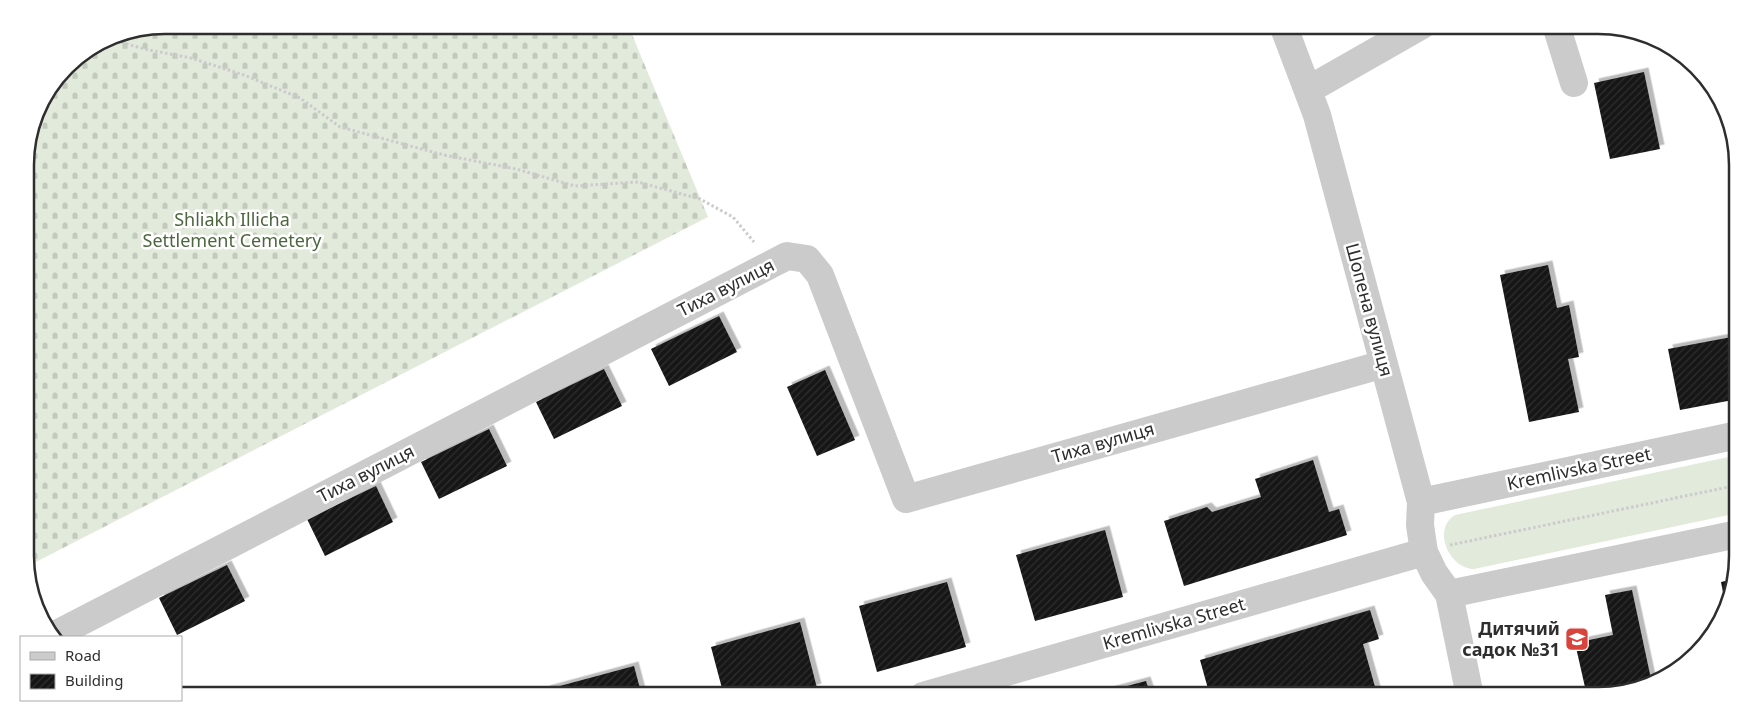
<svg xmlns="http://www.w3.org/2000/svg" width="1763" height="721" font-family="'Noto Sans',sans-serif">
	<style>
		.grass { fill: #e2eadc }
		.cemetery { fill: url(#cemetery-stones) }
		.building { fill: url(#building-hatch); filter: url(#shadow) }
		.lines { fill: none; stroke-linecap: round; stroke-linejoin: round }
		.path { stroke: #cbcbcb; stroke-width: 3; stroke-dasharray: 2.5 2.5; stroke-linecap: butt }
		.minor { stroke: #cbcbcb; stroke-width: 28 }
		.labels { text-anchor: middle; stroke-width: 5; stroke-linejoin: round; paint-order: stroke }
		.park-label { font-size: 18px; fill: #4c663e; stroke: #fff }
		.street-label { font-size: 18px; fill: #2e2e2e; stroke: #fff }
		.poi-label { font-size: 18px; font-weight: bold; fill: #2e2e2e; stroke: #fff; text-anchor: end }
		.rim { fill: none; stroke: #2e2e2e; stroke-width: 2.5 }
	</style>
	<defs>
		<pattern id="cemetery-stones" width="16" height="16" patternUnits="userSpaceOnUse" patternTransform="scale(1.25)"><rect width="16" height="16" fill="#e2eadc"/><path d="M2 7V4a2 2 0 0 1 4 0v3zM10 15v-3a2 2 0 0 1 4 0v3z" fill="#c2c9bd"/></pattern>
		<pattern id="building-hatch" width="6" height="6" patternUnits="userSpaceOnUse" patternTransform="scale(1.25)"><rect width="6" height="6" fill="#151515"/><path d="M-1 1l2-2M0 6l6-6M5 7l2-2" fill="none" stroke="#2f2f2f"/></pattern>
		<filter id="shadow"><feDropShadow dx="4.5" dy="-4.5" stdDeviation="0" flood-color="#0004"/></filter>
	</defs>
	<rect width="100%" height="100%" fill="#fff"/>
	<!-- grass -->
	<path class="grass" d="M1738,455V513L1474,569C1450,569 1431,530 1455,515Z"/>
	<!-- cemetery -->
	<path class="cemetery" d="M164,25H628L708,217L28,566L25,155L39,103L72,60L111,36Z"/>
	<!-- building -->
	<path class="building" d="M1644,72L1660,149L1610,159L1594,83Z
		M1548,265L1557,308L1569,305L1579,357L1568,359L1579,412L1529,422L1500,275Z
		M719,316L737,352L669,386L651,349Z
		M1737,336L1738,399L1680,410L1668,349Z
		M604,369L622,406L554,439L536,402Z
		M825,370L855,440L817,456L787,387Z
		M489,429L507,466L439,499L421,462Z
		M1313,460L1329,512L1339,509L1347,535L1184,586L1164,521L1207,507L1212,512L1261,497L1255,479Z
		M376,486L393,522L325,556L307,519Z
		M1105,530L1123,597L1035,621L1016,555Z
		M227,565L245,601L177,635L159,598Z
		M1734,579L1731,602L1726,608L1721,582Z
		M947,582L966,647L877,672L859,606Z
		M1632,590L1651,679L1607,696H1587L1575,643L1613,635L1605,595Z
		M1370,610L1379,639L1363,644L1377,694L1370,696H1320L1318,689L1296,696H1210L1200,660Z
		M800,622L817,688L790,696H724L711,647Z
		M634,666L642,696H547L545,690Z
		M1146,681L1151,696H1093V695Z"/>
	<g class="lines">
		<!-- path -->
		<path class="path" d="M107,38L144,49L191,58L244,75L300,98L340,127L444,155L516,169L575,186L638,182L700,199L733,217L754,242
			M1450,545L1738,485"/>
		<!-- minor -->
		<path class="minor" d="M1283,25L1317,115L1421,502L1420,525L1424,552L1434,573L1449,594L1470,696
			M1556,25L1574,83
			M1308,90L1422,25
			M1421,502L1738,435
			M1449,594L1738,534
			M53,636L787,256L807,259L820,275L906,499L1384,364
			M923,696L1424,552"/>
	</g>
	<!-- icons -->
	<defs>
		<g id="school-square" transform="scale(1.25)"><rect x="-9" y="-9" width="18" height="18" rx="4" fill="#d8433c" stroke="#fff"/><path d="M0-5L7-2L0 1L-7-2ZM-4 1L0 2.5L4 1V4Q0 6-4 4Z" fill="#fff"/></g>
	</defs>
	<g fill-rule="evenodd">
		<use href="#school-square" x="1577" y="639"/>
	</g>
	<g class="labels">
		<!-- park labels -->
		<g class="park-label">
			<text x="232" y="226">Shliakh Illicha<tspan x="232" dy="21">Settlement Cemetery</tspan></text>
		</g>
		<!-- street labels -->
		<g class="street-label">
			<text transform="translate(726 288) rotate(-27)" y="6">Тиха вулиця</text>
			<text transform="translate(1369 310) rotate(75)" y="6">Шопена вулиця</text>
			<text transform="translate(1103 443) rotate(-16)" y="6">Тиха вулиця</text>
			<text transform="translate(1579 469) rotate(-12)" y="6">Kremlivska Street</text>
			<text transform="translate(366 474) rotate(-27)" y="6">Тиха вулиця</text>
			<text transform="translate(1174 624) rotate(-16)" y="6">Kremlivska Street</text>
		</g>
		<!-- poi labels -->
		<g class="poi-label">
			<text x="1560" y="635">Дитячий<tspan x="1560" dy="21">садок №31</tspan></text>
		</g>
	</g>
	<!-- crop -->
	<path d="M0 0H1763V721H0ZM165 34H1598A131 131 0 0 1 1729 165V556A131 131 0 0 1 1598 687H165A131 131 0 0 1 34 556V165A131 131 0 0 1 165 34Z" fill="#fff" fill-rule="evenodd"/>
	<path class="rim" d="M165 34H1598A131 131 0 0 1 1729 165V556A131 131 0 0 1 1598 687H165A131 131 0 0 1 34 556V165A131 131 0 0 1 165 34Z"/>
	<!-- legend -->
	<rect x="20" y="636" width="162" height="65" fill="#ffffff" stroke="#ababab"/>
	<rect x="30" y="652" width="25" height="8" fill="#cbcbcb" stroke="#ababab"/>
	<text x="65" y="661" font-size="15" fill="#2e2e2e">Road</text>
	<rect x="30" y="674" width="25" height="15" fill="url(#building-hatch)" stroke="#ababab"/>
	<text x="65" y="686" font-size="15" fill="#2e2e2e">Building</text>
</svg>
